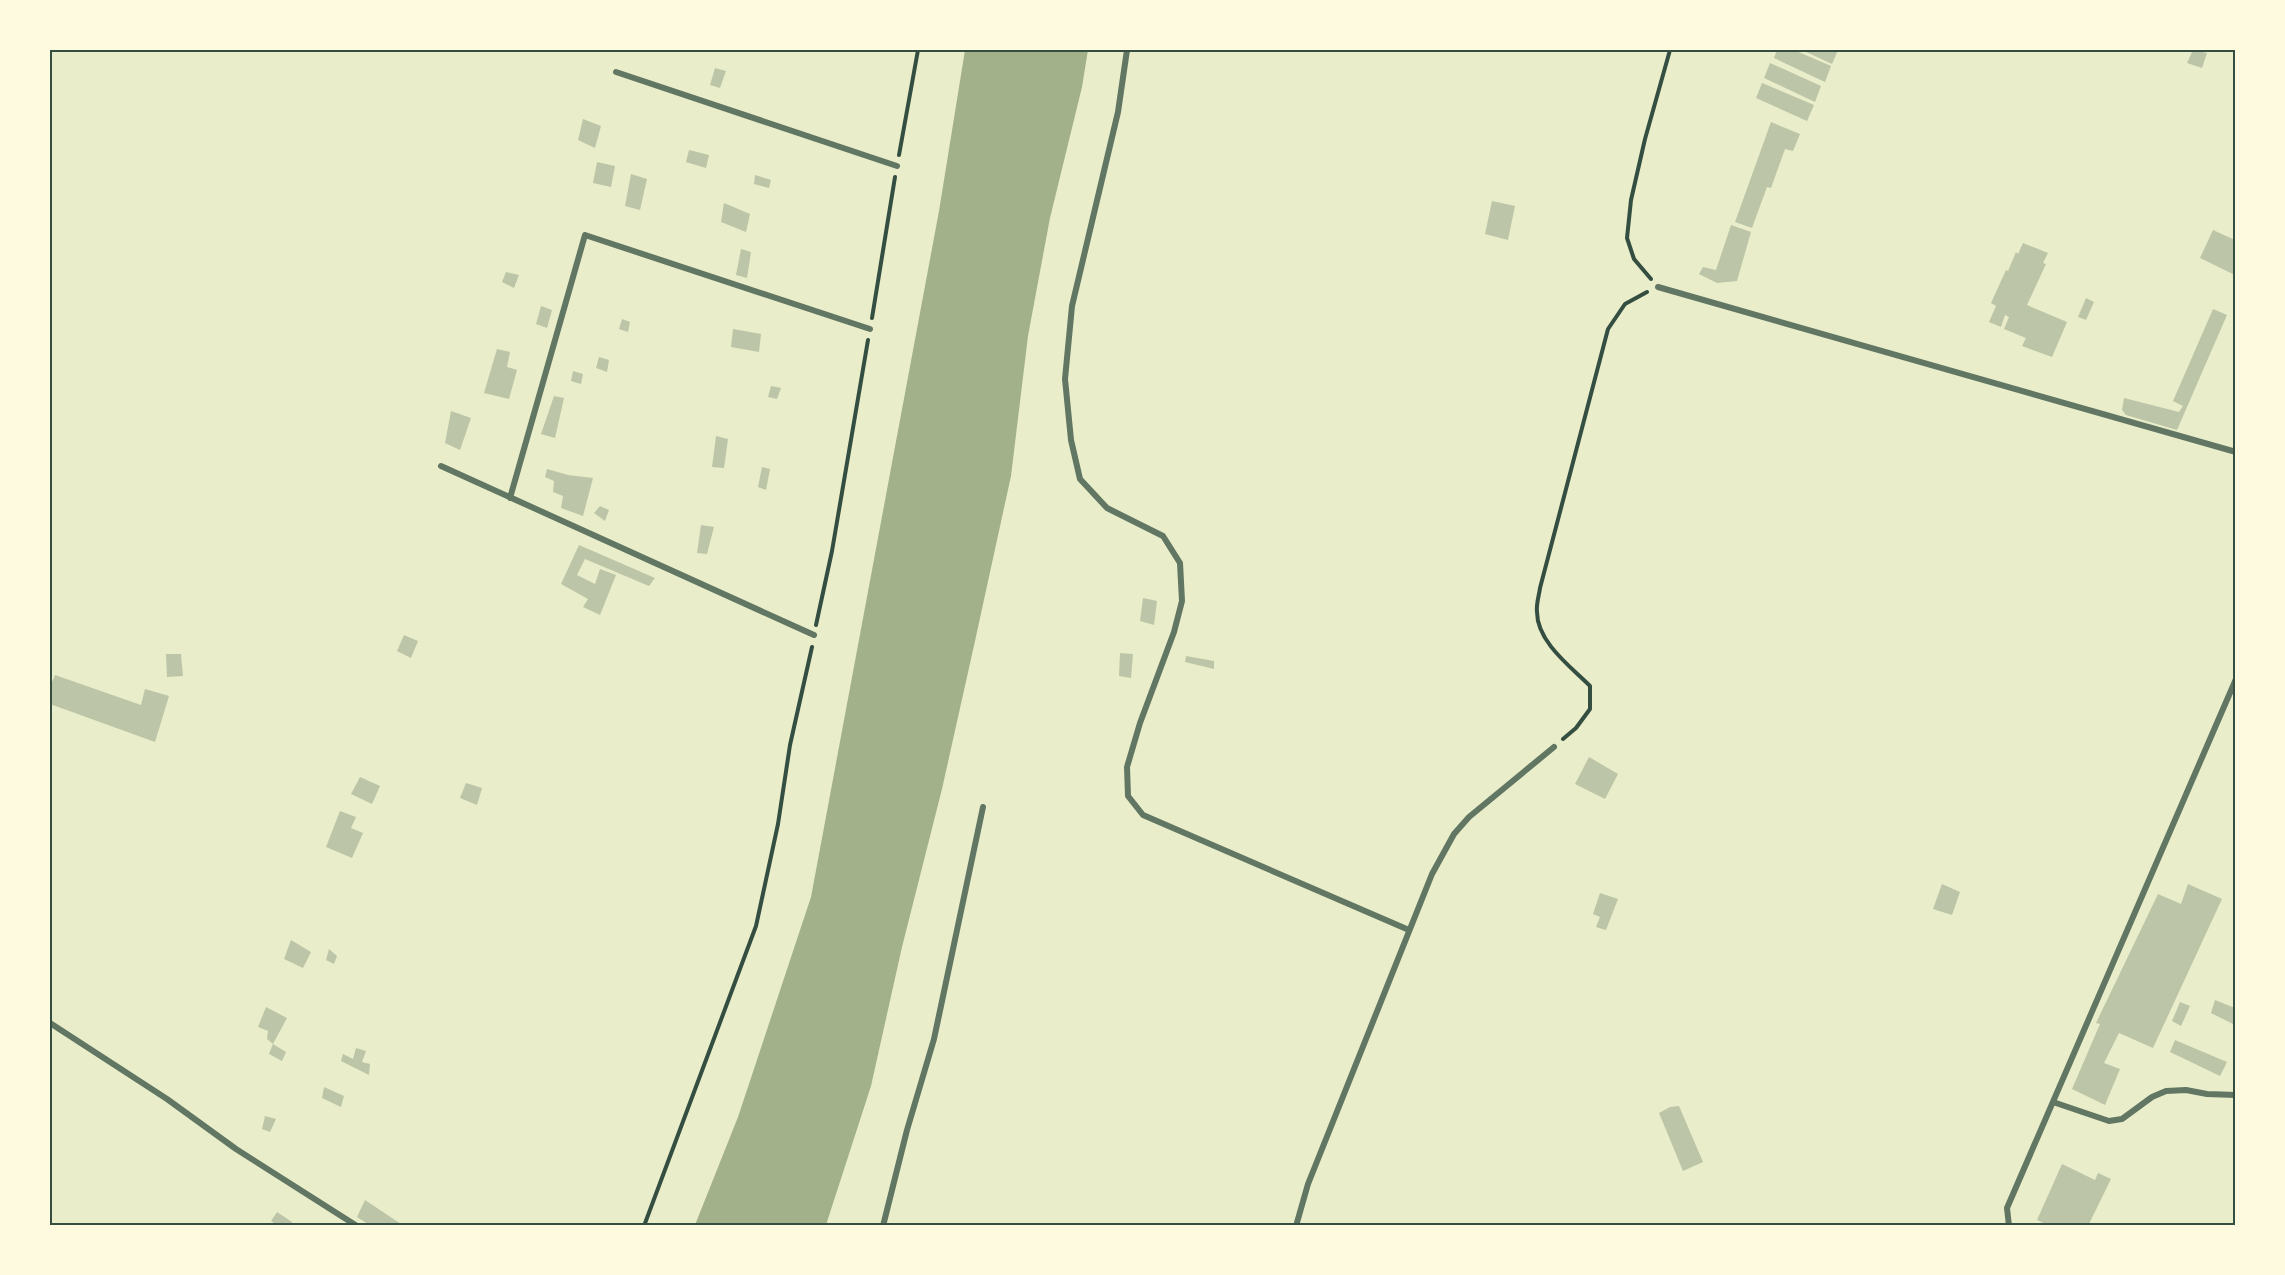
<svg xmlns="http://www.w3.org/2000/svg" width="2285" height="1275" font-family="Signika,sans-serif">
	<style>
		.water { fill: #a3b18a }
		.building { fill: #bcc5a7 }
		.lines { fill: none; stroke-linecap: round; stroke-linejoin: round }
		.path { stroke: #344e41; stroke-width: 4 }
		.minor { stroke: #617663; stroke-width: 6 }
		.neatline { fill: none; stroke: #344e41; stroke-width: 2 }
	</style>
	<rect width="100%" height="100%" fill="#e9edc9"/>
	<!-- water -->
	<path class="water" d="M965,50H1088L1082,87L1050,218L1028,336L1011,476L975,641L942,789L902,947L871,1086L826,1225H695L738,1117L811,897L939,211Z"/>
	<!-- building -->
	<path class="building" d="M1777,50H1794L1831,66L1825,82L1774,58Z
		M1802,50H1838L1832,64Z
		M2193,50L2207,53L2202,68L2187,63Z
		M1770,63L1821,86L1815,102L1764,78Z
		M715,68L726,71L720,88L710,85Z
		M1762,83L1814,105L1807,121L1756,98Z
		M583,119L601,126L595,148L578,140Z
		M1771,122L1800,134L1793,151L1785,149L1771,188L1767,187L1752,228L1735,222Z
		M689,150L709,155L706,168L686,162Z
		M597,162L615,166L611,187L593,183Z
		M631,174L647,179L640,210L625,206Z
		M755,175L771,180L769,188L754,184Z
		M1492,201L1515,206L1508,240L1485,234Z
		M724,203L750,214L746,232L721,222Z
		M1731,225L1751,232L1737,281L1717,283L1699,274L1703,267L1716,270Z
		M2213,230L2235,240V275L2200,258Z
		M2023,243L2048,253L2043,263L2046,264L2027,305L2067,322L2052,357L2022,346L2026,338L2004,329L2009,317L2005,315L2001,327L1989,322L1996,306L1991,303L2006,270L2008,271L2016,252L2018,254Z
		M741,249L751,252L747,278L736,275Z
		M506,272L519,275L514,288L502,282Z
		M2086,298L2094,302L2086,320L2078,317Z
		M541,306L552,310L547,328L536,324Z
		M2213,309L2227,315L2177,430L2126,415L2122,410L2124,398L2179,412L2183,406L2173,401Z
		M622,319L630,322L628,332L619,329Z
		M733,329L761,334L759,352L731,347Z
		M497,349L510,352L507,367L517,370L509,399L484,393Z
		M599,357L609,360L607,372L596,368Z
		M573,371L583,374L581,384L571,381Z
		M771,386L781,388L777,399L768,397Z
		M554,396L564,398L555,438L541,434Z
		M451,411L471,418L460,450L445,443Z
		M716,436L728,439L724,468L712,467Z
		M762,467L770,469L766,490L758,487Z
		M547,469L568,475L593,478L583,516L561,508L563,496L553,492L554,481L545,477Z
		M600,506L609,510L605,521L594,513Z
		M701,525L714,527L707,554L697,553Z
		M579,545L655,578L649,586L585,559L577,575L595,584L600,569L616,575L600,615L583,607L588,599L561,584Z
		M1143,598L1157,601L1154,625L1140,621Z
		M404,635L418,641L411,658L397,651Z
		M1120,653L1133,654L1131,678L1119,676Z
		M166,654H181L183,676L167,677Z
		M1186,656L1214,661V669L1185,662Z
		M55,675L141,705L145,689L169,696L155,742L50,704V687Z
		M1589,757L1618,774L1605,799L1575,784Z
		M360,777L380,786L372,804L351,794Z
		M466,783L482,788L477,805L460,798Z
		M340,811L356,817L351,828L363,833L352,858L326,847Z
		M1942,884L1960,892L1952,915L1933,909Z
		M2188,884L2222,899L2153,1048L2119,1033L2104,1063L2120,1069L2105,1105L2072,1089L2100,1024L2096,1023L2158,894L2181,904Z
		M1600,893L1618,899L1606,930L1596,927L1600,917L1593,914Z
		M291,940L311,952L303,968L284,959Z
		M329,949L337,956L334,964L326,960Z
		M2215,1000L2235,1008V1025L2211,1013Z
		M2180,1002L2190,1006L2181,1026L2172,1021Z
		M266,1007L287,1018L273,1044L267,1039L268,1031L258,1027Z
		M2175,1040L2227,1062L2220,1076L2170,1052Z
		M273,1044L286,1052L282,1061L269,1054Z
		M356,1048L366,1051L362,1062L370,1064L369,1075L341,1061L343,1054L353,1059Z
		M324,1087L344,1096L341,1107L322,1098Z
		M1679,1106L1703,1162L1683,1171L1659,1113L1670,1107Z
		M265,1116L276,1119L270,1132L262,1129Z
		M2062,1164L2095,1180L2098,1173L2111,1179L2088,1226H2050L2037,1220Z
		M365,1200L404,1226H371L357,1217Z
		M277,1212L292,1222L290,1226H279L271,1221Z"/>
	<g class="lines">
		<!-- path -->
		<path class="path" d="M899,155L918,50
			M1651,279L1634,259L1627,238L1631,200L1645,139L1670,50
			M872,318L895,177
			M816,625L832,551L868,340
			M1563,739L1576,728L1590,709V686C1571,667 1537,642 1537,612C1536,604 1539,596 1540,588L1608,329L1625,304L1647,292
			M644,1226L756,926L778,824L790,745L812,647"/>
		<!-- minor -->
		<path class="minor" d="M1127,50L1118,112L1072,306L1065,379L1071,440L1080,479L1107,508L1163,536L1180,563L1182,601L1174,632L1140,723L1127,767L1128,796L1143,815L1409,930
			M616,72L897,166
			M1658,287L2236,452
			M441,466L814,635
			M510,498L585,235L870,329
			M50,1023L167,1099L236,1149L357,1226
			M2053,1102L2109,1121L2122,1119L2152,1097L2166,1091L2186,1090L2207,1094L2236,1095
			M883,1226L907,1130L934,1039L983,807
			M1296,1226L1308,1184L1432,874L1454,834L1469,817L1554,747
			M2009,1226L2007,1208L2236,679"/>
	</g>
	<!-- border -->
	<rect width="2285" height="1275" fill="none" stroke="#fefae0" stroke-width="102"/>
	<rect x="51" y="51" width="2183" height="1173" class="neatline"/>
</svg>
